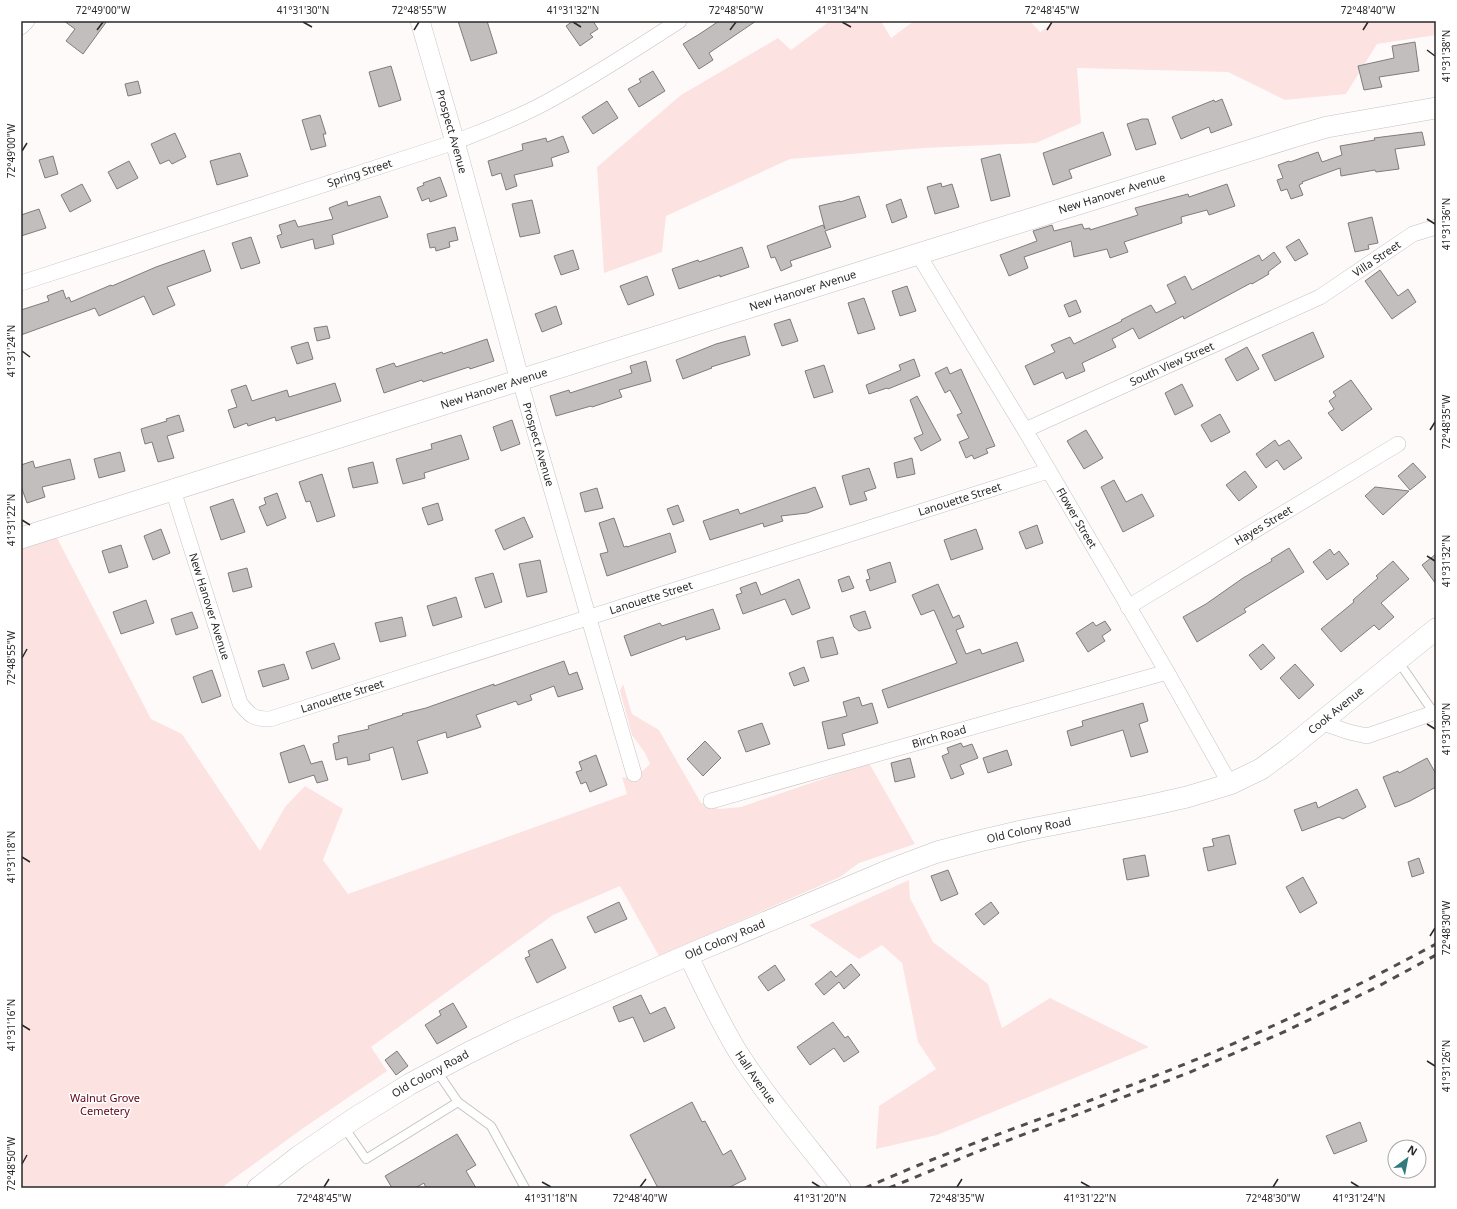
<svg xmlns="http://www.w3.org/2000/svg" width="1457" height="1209" font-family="'Noto Sans',sans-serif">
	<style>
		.green { fill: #fde2e2 }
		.building { fill: #c2bebe; stroke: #817c7c }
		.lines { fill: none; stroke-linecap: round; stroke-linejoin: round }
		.service-casing { stroke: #c6c2c1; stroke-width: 10 }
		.minor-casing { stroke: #c6c2c1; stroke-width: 16 }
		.tertiary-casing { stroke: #c6c2c1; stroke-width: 20 }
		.secondary-casing { stroke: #c6c2c1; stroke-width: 22 }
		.service { stroke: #fff; stroke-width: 8 }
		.minor { stroke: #fff; stroke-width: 15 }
		.tertiary { stroke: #fff; stroke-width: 19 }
		.secondary { stroke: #fff; stroke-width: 21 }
		.rail { stroke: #504d4d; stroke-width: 3; stroke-dasharray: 7 7; stroke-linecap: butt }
		.ticks { fill: none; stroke: #2a2828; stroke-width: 1.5 }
		.labels { text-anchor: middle; stroke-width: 3; stroke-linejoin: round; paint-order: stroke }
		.street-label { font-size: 11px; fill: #2a2828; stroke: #fff }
		.park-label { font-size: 11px; fill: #600016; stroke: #fff }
		.neatline { fill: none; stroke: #2a2828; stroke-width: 1.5 }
		.ticks-label { font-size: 10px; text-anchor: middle; fill: #2a2828 }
	</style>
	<rect width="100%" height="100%" fill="#fffafa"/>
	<!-- green -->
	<path class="green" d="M830,21H881L891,38L914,21H1030L1040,32L1056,21H1436V35L1377,44L1346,94L1285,100L1228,72L1077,68L1081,123L1036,143L924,148L790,159L666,216L662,252L604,273L597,167L681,95L778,38L791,50Z
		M56,536L151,719L182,734L260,851L285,807L305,786L343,809L323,860L348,894L627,794L622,777L634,779L650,764L645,753L632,735L620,691L623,684L632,714L659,730L701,803L719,809L741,807L869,763L915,844L859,863L840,877L659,956L620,886L553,915L371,1047L387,1071L302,1129L221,1188H21V548Z
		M909,880L910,898L933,942L988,984L1002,1028L1050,998L1149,1047L937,1135L876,1149L879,1106L936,1069L918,1042L902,963L882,945L859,959L809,925Z"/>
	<!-- building -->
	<path class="building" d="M64,21H107L83,54L66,41L75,29Z
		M458,21H487L497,53L471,61Z
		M573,21H593L598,29L590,34L593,37L580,46L566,26Z
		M719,21H756L709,53L713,60L699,69L683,44L698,35Z
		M1415,42L1419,71L1379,77L1382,87L1364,90L1358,66L1394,58L1392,46Z
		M391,66L401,100L379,107L369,72Z
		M653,71L665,91L639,107L628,89L641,82L639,79Z
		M138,81L141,93L128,96L125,84Z
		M1222,99L1232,125L1211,133L1209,127L1181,139L1172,117L1214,100L1215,102Z
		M607,101L618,118L593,134L582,117Z
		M320,115L326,134H323L326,146L311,150L302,120Z
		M1142,119H1148L1156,144L1136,150L1127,124Z
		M1103,132L1111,155L1069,170L1072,178L1053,185L1043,153Z
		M1422,132L1425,145L1395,149L1399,169L1376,172L1375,170L1341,176L1340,168L1302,182L1303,183L1299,185L1303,195L1291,199L1287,189L1281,191L1277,180L1283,178L1278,165L1289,161L1290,162L1318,152L1322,162L1342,155L1340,146L1375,140L1374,138Z
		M175,133L186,157L172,164L169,160L160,164L151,144Z
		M563,136L569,152L551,158L553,166L514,175L517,186L506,190L501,173L492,176L488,161L523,150L522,144L546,138L547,142Z
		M240,153L248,176L217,185L210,161Z
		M1000,154L1010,196L991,201L981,159Z
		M53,156L58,174L45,178L39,160Z
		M129,161L138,178L117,189L108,172Z
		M440,177L447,196L430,202L429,198L422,201L417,188L424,185L423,183Z
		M941,183L942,187L952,184L959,207L935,214L927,187Z
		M82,184L91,201L70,212L61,195Z
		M1227,184L1235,206L1209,215L1207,210L1181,217L1182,223L1124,242L1128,252L1110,258L1107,249L1074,257L1071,241L1024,257L1028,268L1009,276L1000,255L1037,241L1033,231L1052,225L1054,231L1082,224L1084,229L1090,228V230L1138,215L1135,208L1188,194L1189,197Z
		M380,196L388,217L332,235L334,244L315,249L313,239L281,248L277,236L282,234L279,225L295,220L298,227L333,219L329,208L347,201L348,206Z
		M859,196L866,217L825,231L831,247L790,261L792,266L781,271L775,257L771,258L767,246L823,225L825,229L819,206L840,201V202Z
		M901,199L907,217L892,223L886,205Z
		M532,200L540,233L520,237L512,204Z
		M39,209L46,228L21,236V215Z
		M1372,217L1378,243L1368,245L1369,249L1355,252L1348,223Z
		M455,227L458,240L449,242L450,247L436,251L435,247L430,248L427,234Z
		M251,237L260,263L241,269L232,243Z
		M1299,239L1308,254L1295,261L1286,247Z
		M742,247L749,267L720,277V275L679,289L672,269L698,260L699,262Z
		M204,250L211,271L167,287L175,305L153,315L144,296L99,316L95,308L21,335V310L49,301L47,296L63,290L66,299L69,297L71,302L111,285L112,286L156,267Z
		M573,250L579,269L561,275L554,256Z
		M1274,252L1281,262L1268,272L1269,274L1252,284L1251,283L1184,319L1183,316L1139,339L1133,328L1112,339L1116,347L1082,363L1085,371L1066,379L1063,372L1034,385L1025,366L1055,352L1051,345L1070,337L1074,344L1122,321L1121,320L1151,305L1156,313L1176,303L1167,285L1185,276L1192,290L1259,255L1262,261Z
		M1380,270L1398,296L1408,289L1416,302L1392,319L1365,281Z
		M647,276L654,295L628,305L620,286Z
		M907,286L916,311L900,316L892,291Z
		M864,298L875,329L858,334L848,303Z
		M1076,300L1081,312L1069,317L1064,305Z
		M556,306L562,324L542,332L535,314Z
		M790,319L798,341L782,346L774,324Z
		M327,326L330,338L317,341L314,328Z
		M1313,332L1324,357L1275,381L1262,355Z
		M745,336L750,355L711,367L712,368L683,379L676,360L716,344Z
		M487,339L494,361L470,369L469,367L423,382L422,380L384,393L376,369L394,363L396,367L442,352L443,354Z
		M308,342L313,359L297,364L291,347Z
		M1247,347L1259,369L1237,381L1225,359Z
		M914,359L920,376L888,389L887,388L869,394L866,385L901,370L899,365Z
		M646,361L651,381L619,390L622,397L592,407L591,406L556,416L550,396L569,390L570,393L632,373L630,366Z
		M824,365L833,392L814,398L805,371Z
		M947,367L950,374L961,369L995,446L986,449L988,453L974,459L972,455L966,458L959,442L969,438L957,415L962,413L950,390L945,393L935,373Z
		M1351,380L1372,409L1342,431L1328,413L1334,409L1329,401L1336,396L1333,392Z
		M335,383L341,401L276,421L275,417L248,426L247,423L234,428L228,410L237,407L231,390L246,385L252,401L287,390L289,397Z
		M1182,384L1193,406L1175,415L1165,393Z
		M917,396L941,440L921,451L914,438L923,434L910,400Z
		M1220,414L1230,432L1211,442L1201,425Z
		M179,415L184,431L167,436L174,458L158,462L152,442L145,444L141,429L167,421L166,419Z
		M512,420L520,444L501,451L493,427Z
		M1086,430L1103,458L1084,469L1067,441Z
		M461,435L469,459L424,473L425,478L403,484L396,459L432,449L431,444Z
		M1275,440L1279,446L1289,440L1302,458L1284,470L1277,460L1266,468L1256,454Z
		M120,452L125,471L99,478L94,459Z
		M912,458L915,474L897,478L894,463Z
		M70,459L75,479L42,487L45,497L27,503L21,486V465L33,461L35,468Z
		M373,462L378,483L353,488L348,468Z
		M1413,463L1426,477L1410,490L1398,476Z
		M869,468L876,488L864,492L867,500L850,505L842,476Z
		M1245,471L1257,487L1239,501L1226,485Z
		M322,474L335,516L317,522L310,501L306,502L299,482Z
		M1114,480L1126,502L1142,494L1154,516L1123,532L1101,487Z
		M815,487L823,507L807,513L781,516L783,521L764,527L763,523L710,540L703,521L738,509L740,514Z
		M1375,487L1409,491L1383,515L1365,496Z
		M597,488L603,508L585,512L580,493Z
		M277,493L286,518L267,526L259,507L266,504L264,498Z
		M233,499L245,532L221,540L210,507Z
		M438,503L443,520L428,525L422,508Z
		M678,505L684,521L673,525L667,509Z
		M524,517L533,537L504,550L495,530Z
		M614,518L624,547L627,546V547L670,533L676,552L607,576L600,554L608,552L599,523Z
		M1037,525L1043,543L1026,549L1019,532Z
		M161,529L170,553L153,560L144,536Z
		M976,529L983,549L951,560L944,540Z
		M121,545L128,567L109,573L102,551Z
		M1289,548L1304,572L1244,609L1246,612L1197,642L1183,617L1206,604L1243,578L1272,561L1271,559Z
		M1330,549L1334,555L1339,551L1349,564L1327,580L1313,562Z
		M1436,554V584L1422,565Z
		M540,560L547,592L527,597L519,564Z
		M1393,561L1409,579L1381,603L1394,617L1379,630L1374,625L1341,652L1321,629L1354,602L1353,600L1378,578L1376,576Z
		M890,562L896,582L870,591L866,580L870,579L867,570Z
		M247,568L252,587L233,592L228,573Z
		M493,573L502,602L485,608L475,578Z
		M849,576L854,588L842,592L838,580Z
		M799,579L810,608L792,615L785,599L743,614L736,595L742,593L740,588L756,582L761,595Z
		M938,584L953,618L959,615L964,627L956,630L966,654L980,649L982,654L1017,642L1024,661L888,708L882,690L957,663L934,610L921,615L912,595Z
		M456,597L462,617L433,626L427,606Z
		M146,600L154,623L121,634L113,612Z
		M713,609L720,629L686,640L685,636L631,656L624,636L660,623L662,626Z
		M865,611L871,628L859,631L854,627L850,616Z
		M192,612L198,628L176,635L171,619Z
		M402,617L406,636L380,642L375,623Z
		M1105,621L1111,630L1102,636L1105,641L1088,652L1076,633L1093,622L1096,626Z
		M833,637L838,654L821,658L817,641Z
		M334,643L340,659L312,669L306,652Z
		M1263,644L1275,658L1261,670L1249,655Z
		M564,661L569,675L577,672L583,689L558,697L554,686L530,695L532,700L518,705L516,701L476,715L481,727L447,738L446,732L417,741L428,773L402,780L393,747L369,754L370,760L348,765L347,757L336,760L333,744L339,742L338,736L369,729L368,726L403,715L402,714L426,708L494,684V686Z
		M284,664L289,679L263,687L258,671Z
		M1295,664L1314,685L1299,699L1280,678Z
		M804,667L809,681L794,686L789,673Z
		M212,670L221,696L202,703L193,677Z
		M859,697L862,706L872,703L878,723L842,734L845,745L828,749L822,722L847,716L843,702Z
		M1143,703L1148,721L1139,724L1148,752L1131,757L1123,730L1071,746L1067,731L1083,726L1082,721Z
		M762,723L770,744L746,752L738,731Z
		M705,741L721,758L703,776L687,759Z
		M961,743L963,747L972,744L978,758L960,765L964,774L951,779L942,756L949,753L947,748Z
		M304,745L311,764L322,761L328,780L317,783L314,775L289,783L280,753Z
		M1007,750L1012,765L988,773L983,758Z
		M596,755L607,785L590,792L586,782L581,784L576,772L582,770L579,762Z
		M910,758L915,777L895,782L891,763Z
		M1427,758L1436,774V787L1410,801L1395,807L1383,777L1398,771L1399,773Z
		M1357,789L1366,807L1343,819L1339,817L1302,831L1294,810L1316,802L1318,808Z
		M1229,835L1236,864L1208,871L1203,848L1214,846L1212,839Z
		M1145,855L1149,876L1127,880L1123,859Z
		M1419,858L1424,873L1412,877L1408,862Z
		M948,870L958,894L941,901L931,876Z
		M1303,877L1317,903L1300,913L1286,887Z
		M619,902L627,919L595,933L587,917Z
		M991,902L999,913L984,925L975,914Z
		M552,939L566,968L537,983L525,958L530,956L528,951Z
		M851,964L860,975L844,989L839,982L824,995L815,984L831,971L836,977Z
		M775,965L785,980L768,991L758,977Z
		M641,995L650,1014L665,1007L675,1028L644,1042L633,1017L619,1022L613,1007Z
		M453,1003L467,1027L437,1044L425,1025L441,1015L439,1011Z
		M833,1022L845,1038L848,1036L859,1052L844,1062L834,1048L810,1065L797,1047Z
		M397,1051L408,1066L396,1075L385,1060Z
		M692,1102L702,1122L705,1121L723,1155L731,1150L746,1179L728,1188H658L630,1135Z
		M1360,1122L1367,1141L1334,1154L1326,1136Z
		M457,1134L476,1165L466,1171L476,1188H426L424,1183L415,1188H392L385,1176Z"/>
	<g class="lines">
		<!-- service casing -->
		<g class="service-casing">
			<path id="service" d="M1398,661L1434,713
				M458,1102L491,1126L525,1188
				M344,1127L366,1159L458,1102L436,1070"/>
		</g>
		<!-- minor casing -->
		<g class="minor-casing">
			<g id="minor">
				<path d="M21,27L27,21"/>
				<path id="s1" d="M918,254L1025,430L1167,672L1230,784"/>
				<path id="s2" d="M21,283L455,142C485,130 515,119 543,104C590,79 634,50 679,21"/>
				<path id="s3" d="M520,381L634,774"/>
				<path id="s4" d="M1025,430L1320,297L1413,234L1436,227"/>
				<path id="s5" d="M173,490L240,703C250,716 254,719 270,719L1048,471"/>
				<path id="s6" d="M1128,607L1398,444"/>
				<path d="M1320,722L1349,732L1367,736L1436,712"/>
				<path id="s7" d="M711,801L1167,672"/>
			</g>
		</g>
		<!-- tertiary casing -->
		<g class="tertiary-casing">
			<g id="tertiary">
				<path id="s8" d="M420,21L455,142L520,381"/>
				<path id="s9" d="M688,955C704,988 719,1021 738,1052C769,1100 806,1143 841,1188"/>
			</g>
		</g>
		<!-- secondary casing -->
		<g class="secondary-casing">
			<g id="secondary">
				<path id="s10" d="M21,538L918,254L1296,136L1327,127L1436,108"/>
				<path id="s11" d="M258,1188L298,1157L355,1118L410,1084L468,1053L515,1030L688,955L892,869L937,852L979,841L1026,830L1147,806L1187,797L1230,784L1261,769L1287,750L1436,629"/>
			</g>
		</g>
		<!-- service -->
		<use href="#service" class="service"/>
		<!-- minor -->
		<use href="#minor" class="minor"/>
		<!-- tertiary -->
		<use href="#tertiary" class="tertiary"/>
		<!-- secondary -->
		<use href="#secondary" class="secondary"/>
		<!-- rail -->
		<path class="rail" d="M865,1188C970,1141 1079,1107 1185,1064C1271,1029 1354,988 1436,944
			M889,1188L974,1153L1188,1073L1286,1031L1377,987L1436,955"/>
	</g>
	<!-- ticks -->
	<path class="ticks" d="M303,22L312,27M573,22L581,27M842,22L851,27M97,30L103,22M414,30L419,22M730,30L736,22M1047,30L1052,22M1363,30L1368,22M1427,50L1435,56M22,151L27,143M1427,219L1435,224M22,351L30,357M1430,430L1435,422M22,520L30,525M1427,556L1435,561M22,658L27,649M1427,724L1435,729M22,857L30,862M1430,936L1435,928M22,1025L30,1030M1427,1061L1435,1066M22,1164L27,1155M542,1182L551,1187M812,1182L820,1187M1081,1182L1090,1187M1351,1182L1359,1187M324,1187L329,1179M640,1187L646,1179M957,1187L962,1179M1273,1187L1278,1179"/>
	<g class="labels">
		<!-- street labels -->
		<g class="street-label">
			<text dy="4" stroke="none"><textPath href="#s8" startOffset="115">Prospect Avenue</textPath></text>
			<text dy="4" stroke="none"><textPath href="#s2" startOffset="356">Spring Street</textPath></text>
			<text dy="4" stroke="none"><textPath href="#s10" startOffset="1144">New Hanover Avenue</textPath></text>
			<text dy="4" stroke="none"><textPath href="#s4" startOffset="392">Villa Street</textPath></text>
			<text dy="4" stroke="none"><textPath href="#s10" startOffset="820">New Hanover Avenue</textPath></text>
			<text dy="4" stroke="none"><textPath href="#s4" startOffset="161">South View Street</textPath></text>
			<text dy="4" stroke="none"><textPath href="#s10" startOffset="496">New Hanover Avenue</textPath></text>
			<text dy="4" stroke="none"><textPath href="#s3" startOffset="66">Prospect Avenue</textPath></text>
			<text dy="4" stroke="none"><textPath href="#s5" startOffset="983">Lanouette Street</textPath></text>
			<text dy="4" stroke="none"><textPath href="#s1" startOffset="308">Flower Street</textPath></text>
			<text dy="4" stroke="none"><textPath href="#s6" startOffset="158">Hayes Street</textPath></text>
			<text dy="4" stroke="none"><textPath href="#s5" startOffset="659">Lanouette Street</textPath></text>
			<text dy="4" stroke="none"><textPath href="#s5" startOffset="122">New Hanover Avenue</textPath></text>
			<text dy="4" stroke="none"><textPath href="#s5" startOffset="335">Lanouette Street</textPath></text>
			<text dy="4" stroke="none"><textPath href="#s11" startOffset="1191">Cook Avenue</textPath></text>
			<text dy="4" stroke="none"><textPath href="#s7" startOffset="237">Birch Road</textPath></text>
			<text dy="4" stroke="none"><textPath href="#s11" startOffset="855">Old Colony Road</textPath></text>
			<text dy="4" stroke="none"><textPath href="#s11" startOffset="531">Old Colony Road</textPath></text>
			<text dy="4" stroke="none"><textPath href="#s11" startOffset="207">Old Colony Road</textPath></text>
			<text dy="4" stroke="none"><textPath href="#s9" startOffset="140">Hall Avenue</textPath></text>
		</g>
		<!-- park labels -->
		<g class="park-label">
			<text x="105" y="1102">Walnut Grove<tspan x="105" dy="13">Cemetery</tspan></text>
		</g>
	</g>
	<!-- border -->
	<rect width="1457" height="1209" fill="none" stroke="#ffffff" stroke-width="44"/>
	<!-- north arrow -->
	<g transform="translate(1407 1159) rotate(32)"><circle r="19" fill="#ffffff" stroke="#aaa9a9"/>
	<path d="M0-3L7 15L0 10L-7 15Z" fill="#317a7d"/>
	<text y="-6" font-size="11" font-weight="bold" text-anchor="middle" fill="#2a2828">N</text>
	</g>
	<rect x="22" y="22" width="1413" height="1165" class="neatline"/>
	<g class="ticks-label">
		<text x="103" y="14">72°49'00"W</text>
		<text x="303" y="14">41°31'30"N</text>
		<text x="419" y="14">72°48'55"W</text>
		<text x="573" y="14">41°31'32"N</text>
		<text x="736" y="14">72°48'50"W</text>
		<text x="842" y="14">41°31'34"N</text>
		<text x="1052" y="14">72°48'45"W</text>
		<text x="1368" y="14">72°48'40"W</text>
		<text transform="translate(1446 56) rotate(-90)" y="4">41°31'38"N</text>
		<text transform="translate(11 151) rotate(-90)" y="4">72°49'00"W</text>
		<text transform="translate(1446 224) rotate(-90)" y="4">41°31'36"N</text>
		<text transform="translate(11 351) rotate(-90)" y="4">41°31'24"N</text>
		<text transform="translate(1446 422) rotate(-90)" y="4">72°48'35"W</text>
		<text transform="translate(11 520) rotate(-90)" y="4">41°31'22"N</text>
		<text transform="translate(1446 561) rotate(-90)" y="4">41°31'32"N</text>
		<text transform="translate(11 658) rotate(-90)" y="4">72°48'55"W</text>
		<text transform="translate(1446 729) rotate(-90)" y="4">41°31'30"N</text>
		<text transform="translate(11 857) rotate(-90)" y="4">41°31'18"N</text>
		<text transform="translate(1446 928) rotate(-90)" y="4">72°48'30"W</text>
		<text transform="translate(11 1025) rotate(-90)" y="4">41°31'16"N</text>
		<text transform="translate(1446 1066) rotate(-90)" y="4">41°31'26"N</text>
		<text transform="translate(11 1164) rotate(-90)" y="4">72°48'50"W</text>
		<text x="324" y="1202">72°48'45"W</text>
		<text x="551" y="1202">41°31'18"N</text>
		<text x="640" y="1202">72°48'40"W</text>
		<text x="820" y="1202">41°31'20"N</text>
		<text x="957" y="1202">72°48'35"W</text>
		<text x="1090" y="1202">41°31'22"N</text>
		<text x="1273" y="1202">72°48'30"W</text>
		<text x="1359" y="1202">41°31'24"N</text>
	</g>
</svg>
